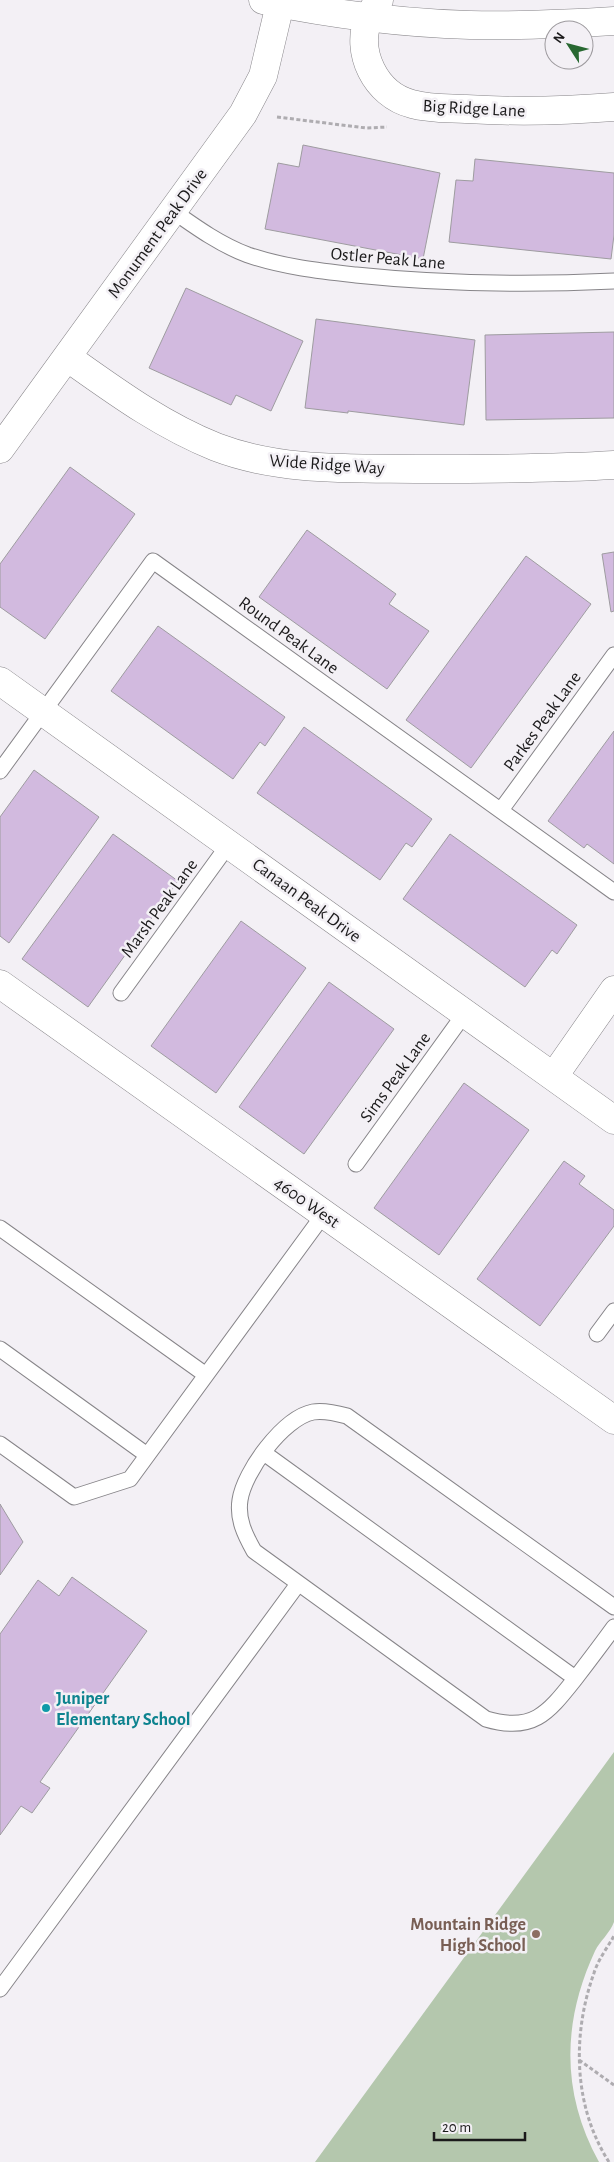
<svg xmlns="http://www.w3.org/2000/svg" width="614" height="2162" font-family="'Alegreya Sans',sans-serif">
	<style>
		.green { fill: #b4c7ad }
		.building { fill: #d2badf; stroke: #9e9ca0 }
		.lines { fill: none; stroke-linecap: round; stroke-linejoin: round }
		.service-casing { stroke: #878589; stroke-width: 17 }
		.minor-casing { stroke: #878589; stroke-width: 29 }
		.secondary-casing { stroke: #878589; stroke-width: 29 }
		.path { stroke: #aeacb0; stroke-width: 3; stroke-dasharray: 4 2.5; stroke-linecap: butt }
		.service { stroke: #fff; stroke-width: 15 }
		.minor { stroke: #fff; stroke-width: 28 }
		.secondary { stroke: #fff; stroke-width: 28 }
		.culture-dot { fill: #0f9aa8; stroke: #f3f0f5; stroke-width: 2 }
		.education-dot { fill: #8d6e63; stroke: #f3f0f5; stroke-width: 2 }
		.labels { text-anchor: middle; stroke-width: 5; stroke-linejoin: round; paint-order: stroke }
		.street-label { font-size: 18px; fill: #1b1a1b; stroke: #f3f0f5 }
		.culture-label { font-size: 18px; font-weight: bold; fill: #0d838f; stroke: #f3f0f5; text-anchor: start }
		.education-label { font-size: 18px; font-weight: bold; fill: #785e54; stroke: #f3f0f5; text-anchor: end }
	</style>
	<rect width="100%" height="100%" fill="#f3f0f5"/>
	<!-- green -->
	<path class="green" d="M614,1752C614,1796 614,1840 614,1885C614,1894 614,1915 614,1922C610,1933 600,1941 595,1951C562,2022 561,2093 599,2162H315Z"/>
	<!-- building -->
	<path class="building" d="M303,145L440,173L423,259L265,229L278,163L299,167Z
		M475,159L614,173V235L611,259L449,242L456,180L473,181Z
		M186,288L303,341L271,411L236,395L231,405L149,368Z
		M316,319L475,340L464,425L348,411V413L305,408Z
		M614,332V418L486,420L485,335Z
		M70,467L135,514L45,639L0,607V564Z
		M307,530L396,594L389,604L429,631L387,689L259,597Z
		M614,552V611L611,612L602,554Z
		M526,556L591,604L471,768L406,720Z
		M158,626L285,717L265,746L260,742L233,779L111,691Z
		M304,727L432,819L412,847L406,843L380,880L257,793Z
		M614,731V864L587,844L584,848L548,821Z
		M34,770L99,817L9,943L0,936V817Z
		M113,834L178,881L88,1007L22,959Z
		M450,834L577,925L557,954L552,950L525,987L403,899Z
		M241,921L306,968L216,1093L151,1046Z
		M329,982L394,1029L304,1154L239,1107Z
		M464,1083L529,1130L439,1255L374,1208Z
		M564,1161L585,1176L579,1184L614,1210V1226L540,1326L477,1279Z
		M0,1504L23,1542L0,1575Z
		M72,1577L147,1631L40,1782L50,1788L32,1813L21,1806L0,1835V1634L38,1580L59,1596Z"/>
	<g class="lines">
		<!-- service casing -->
		<g class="service-casing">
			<path id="service" d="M173,211C197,228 221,245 248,255C283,267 320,271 356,275C442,284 528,285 614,281
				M0,771L153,561L614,892
				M501,810L614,655
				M121,993L229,844
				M356,1164L465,1013
				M0,1228L206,1375
				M597,1334L614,1311
				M0,1349L147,1455
				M0,1444L74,1497L130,1479L324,1214
				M264,1453L575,1678
				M614,1607L347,1416C336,1413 324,1410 313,1412C283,1418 244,1472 240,1500C237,1519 245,1535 254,1551L486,1719C533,1733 548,1713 575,1679C588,1662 601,1645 614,1627
				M0,1989L298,1584"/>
		</g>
		<!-- minor casing -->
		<g class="minor-casing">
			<path id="minor" d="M379,0C376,5 372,11 369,17C354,52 376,95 412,104C430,109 448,108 466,109C515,112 564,111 614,107
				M67,357C115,391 161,425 216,447C281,472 352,468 421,469C486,469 550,469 614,465
				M0,449L243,114L263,76L281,0
				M0,681L614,1120
				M0,984L614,1420
				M554,1076L614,990"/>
		</g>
		<!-- secondary casing -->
		<g class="secondary-casing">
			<path id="secondary" d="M263,0C331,14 400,23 470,25C518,26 566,24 614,21"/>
		</g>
		<!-- path -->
		<path class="path" d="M277,117L366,128L387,127
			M579,2060L614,2085
			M609,2162C573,2106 572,2034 594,1973C598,1960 607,1948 614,1936"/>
		<!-- service -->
		<use href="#service" class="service"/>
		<!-- minor -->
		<use href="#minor" class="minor"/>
		<!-- secondary -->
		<use href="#secondary" class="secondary"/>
	</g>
	<!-- markers -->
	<circle class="culture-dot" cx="46" cy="1708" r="5"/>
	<circle class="education-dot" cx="536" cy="1934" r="5"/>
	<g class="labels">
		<!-- street labels -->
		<g class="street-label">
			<text transform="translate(474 108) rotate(3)" y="6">Big Ridge Lane</text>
			<text transform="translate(157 233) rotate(-54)" y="6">Monument Peak Drive</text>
			<text transform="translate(388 258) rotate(5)" y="6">Ostler Peak Lane</text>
			<text transform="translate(327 464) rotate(4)" y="6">Wide Ridge Way</text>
			<text transform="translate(289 635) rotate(36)" y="6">Round Peak Lane</text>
			<text transform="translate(542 721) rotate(-54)" y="6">Parkes Peak Lane</text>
			<text transform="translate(307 900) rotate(36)" y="6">Canaan Peak Drive</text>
			<text transform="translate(159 908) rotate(-54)" y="6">Marsh Peak Lane</text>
			<text transform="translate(395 1077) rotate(-54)" y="6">Sims Peak Lane</text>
			<text transform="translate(307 1202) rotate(35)" y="6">4600 West</text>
		</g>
		<!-- culture labels -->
		<g class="culture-label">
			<text x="56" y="1704">Juniper<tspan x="56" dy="21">Elementary School</tspan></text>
		</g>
		<!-- education labels -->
		<g class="education-label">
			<text x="526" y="1930">Mountain Ridge<tspan x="526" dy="21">High School</tspan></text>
		</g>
	</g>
	<!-- north arrow -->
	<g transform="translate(569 45) rotate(306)"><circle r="24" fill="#f3f0f5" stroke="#9d9a9e"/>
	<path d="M0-4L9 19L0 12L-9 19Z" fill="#286831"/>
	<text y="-8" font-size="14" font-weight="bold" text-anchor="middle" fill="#1b1a1b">N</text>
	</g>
	<!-- scale -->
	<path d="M434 2132v8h91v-8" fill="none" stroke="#1b1a1b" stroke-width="2.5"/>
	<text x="442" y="2132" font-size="15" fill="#1b1a1b" stroke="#f3f0f5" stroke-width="4" paint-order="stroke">20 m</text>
</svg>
